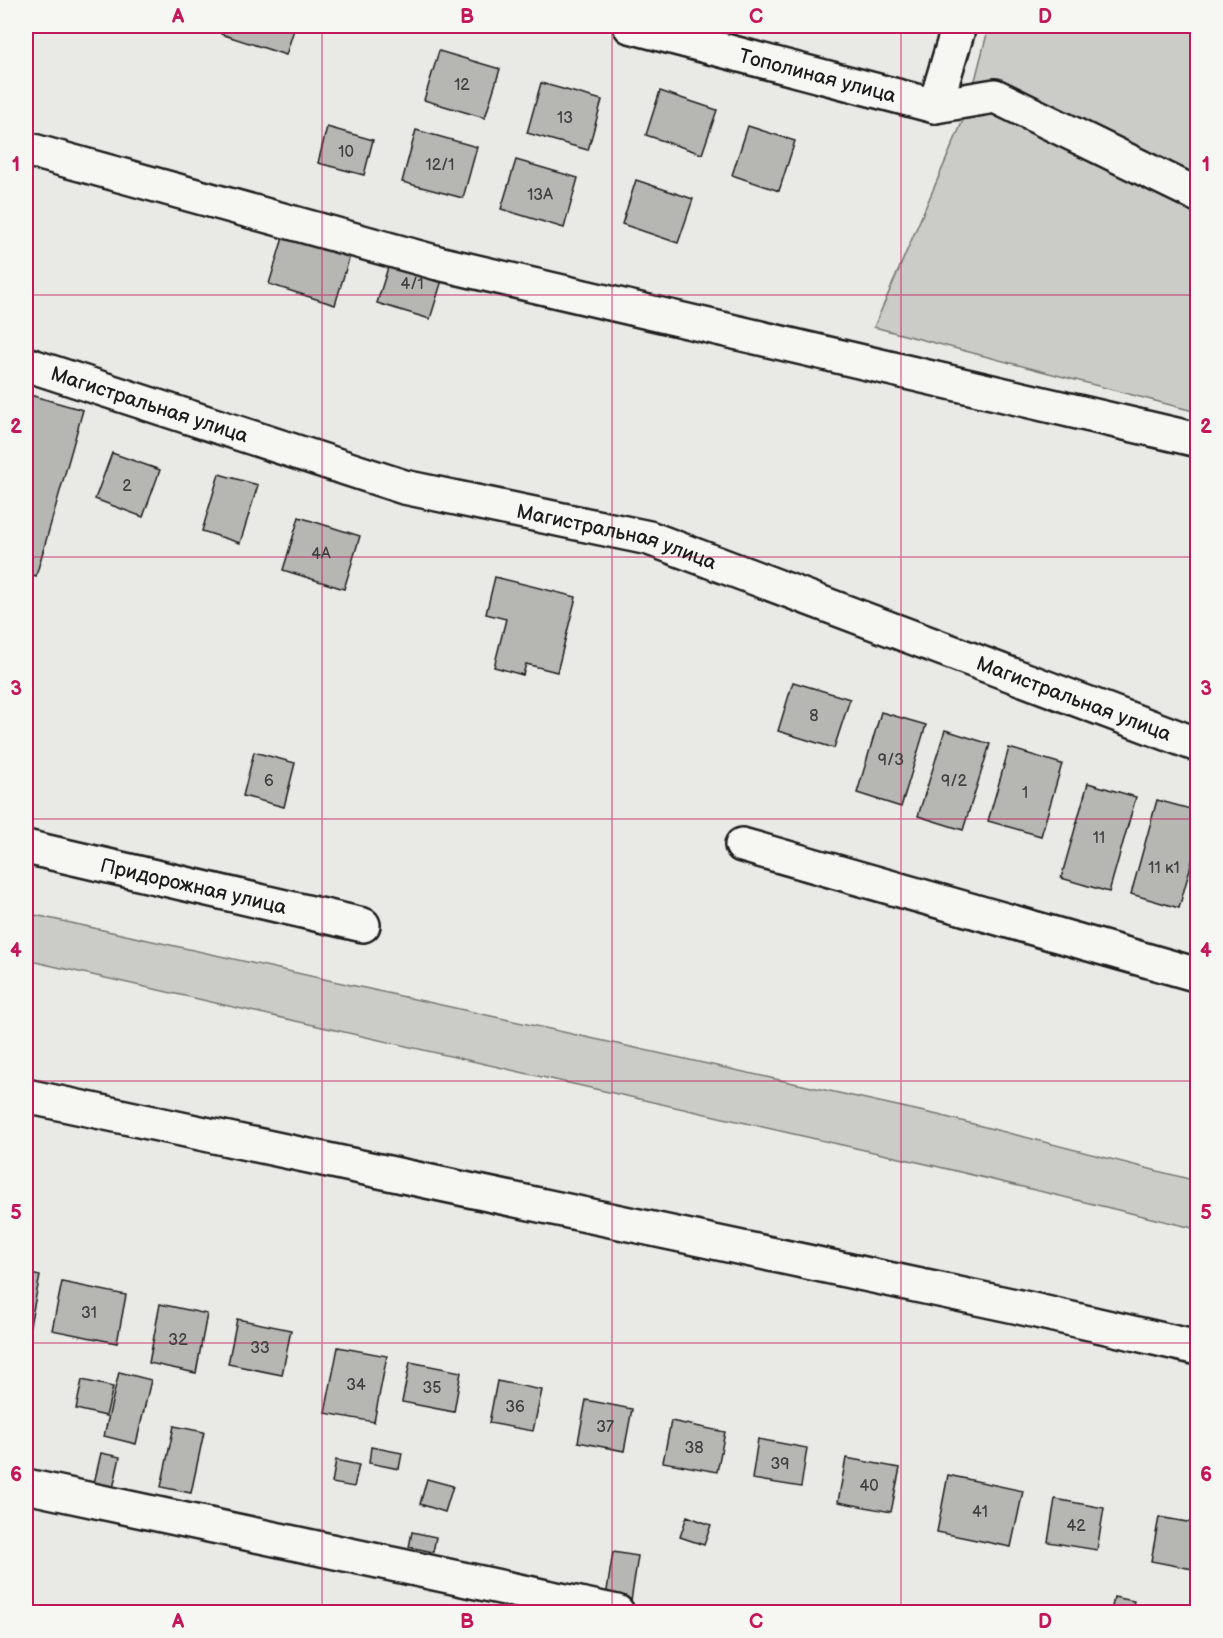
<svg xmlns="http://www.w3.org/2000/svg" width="1223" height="1638" font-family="'Balsamiq Sans',sans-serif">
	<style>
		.green { fill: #cbcbc7; stroke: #747472; stroke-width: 1.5 }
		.building { fill: #b6b6b3; stroke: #1c1c1c; stroke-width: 1.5 }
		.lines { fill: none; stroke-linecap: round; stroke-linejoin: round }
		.minor-casing { stroke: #1c1c1c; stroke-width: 38 }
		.major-casing { stroke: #1c1c1c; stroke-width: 38 }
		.minor { stroke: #f6f6f2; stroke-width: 33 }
		.major { stroke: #f6f6f2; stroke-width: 33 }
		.grid { fill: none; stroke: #c2185b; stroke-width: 1.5; stroke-opacity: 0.55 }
		.labels { text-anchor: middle; stroke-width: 6; stroke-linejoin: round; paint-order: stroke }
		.number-label { font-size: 16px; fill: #424242 }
		.street-label { font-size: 20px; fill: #1c1c1c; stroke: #f6f6f2 }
		.neatline { fill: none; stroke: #c2185b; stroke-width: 2 }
		.grid-label { font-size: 20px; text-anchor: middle; font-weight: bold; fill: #c2185b }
	</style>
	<rect width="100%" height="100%" fill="#e9e9e5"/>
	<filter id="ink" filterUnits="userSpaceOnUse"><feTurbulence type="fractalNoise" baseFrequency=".0167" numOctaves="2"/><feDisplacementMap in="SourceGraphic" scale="12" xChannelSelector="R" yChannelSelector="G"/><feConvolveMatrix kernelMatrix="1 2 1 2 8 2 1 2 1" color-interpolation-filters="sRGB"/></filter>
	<g filter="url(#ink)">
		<!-- green -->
		<path class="green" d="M989,26H1197V412L874,327L967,111Z
			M26,913L938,1115L1197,1181V1229L935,1166L26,960Z"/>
		<!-- building -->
		<path class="building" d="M154,26H178L176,32Z
			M224,26H295L286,55L221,34Z
			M439,51L500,69L485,118L424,100Z
			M541,83L602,100L588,150L527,133Z
			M660,91L717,110L702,154L646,135Z
			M748,126L795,141L779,191L732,175Z
			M327,127L373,140L364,175L318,163Z
			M416,130L477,147L463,198L402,182Z
			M516,160L578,178L564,228L501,209Z
			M636,180L693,199L678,243L622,224Z
			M285,231L351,252L335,305L269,284Z
			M394,248L447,264L430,319L377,303Z
			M30,395L83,410L36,576L26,573V411Z
			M112,453L160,470L143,517L95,499Z
			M219,474L258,485L240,543L202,531Z
			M299,517L360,536L344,589L283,570Z
			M495,577L576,597L557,672L526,664L523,675L494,667L506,619L486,614Z
			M793,682L850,699L834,748L778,731Z
			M881,712L926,725L901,807L857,793Z
			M945,730L990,744L963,830L918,816Z
			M1009,748L1062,764L1041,836L988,821Z
			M254,752L295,763L284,807L243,796Z
			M1088,783L1136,797L1109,892L1061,878Z
			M1157,800L1198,811V840L1179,908L1131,894Z
			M26,1273L40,1276L27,1340L26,1339Z
			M62,1282L126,1295L117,1343L52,1330Z
			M160,1304L207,1314L196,1373L149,1363Z
			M237,1319L291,1330L282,1375L228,1364Z
			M338,1347L387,1356L374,1422L325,1413Z
			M410,1362L461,1372L454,1412L402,1402Z
			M119,1372L151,1380L136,1444L104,1436Z
			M82,1380L113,1387L106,1416L76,1409Z
			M497,1381L542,1390L533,1431L489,1423Z
			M586,1400L632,1409L624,1451L578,1442Z
			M671,1421L725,1432L717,1472L663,1462Z
			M174,1426L204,1432L191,1493L161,1487Z
			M758,1439L807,1448L801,1487L752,1479Z
			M371,1447L402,1453L399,1469L369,1463Z
			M101,1453L120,1457L112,1493L93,1488Z
			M846,1458L900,1468L891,1512L838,1502Z
			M336,1460L359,1465L354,1487L332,1483Z
			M948,1475L1023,1491L1011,1547L937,1532Z
			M427,1479L453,1486L445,1512L420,1504Z
			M1055,1499L1104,1508L1097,1550L1048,1542Z
			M687,1516L711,1525L704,1545L680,1537Z
			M1159,1517L1198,1524V1570L1151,1561Z
			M412,1532L436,1537L433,1552L409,1547Z
			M613,1552L638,1556L631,1601L606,1597Z
			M1114,1597L1134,1601L1131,1612H1111Z"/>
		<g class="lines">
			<!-- minor casing -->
			<g class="minor-casing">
				<g id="minor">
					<path id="s1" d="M630,26L935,106L995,96L1198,195"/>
					<path d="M935,106L959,26"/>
					<path d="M26,149L438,263L1198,440"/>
					<path id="s2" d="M26,364L404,487L649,538L1198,745"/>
					<path d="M742,845L1198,975"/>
					<path id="s3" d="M26,847L363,925"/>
					<path d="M26,1486L617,1612"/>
				</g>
			</g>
			<!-- major casing -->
			<g class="major-casing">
				<path id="major" d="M26,1096L1015,1306L1198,1348"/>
			</g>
			<!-- minor -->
			<use href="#minor" class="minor"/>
			<!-- major -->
			<use href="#major" class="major"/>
		</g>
	</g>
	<!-- grid -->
	<path class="grid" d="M322,26V1612M612,26V1612M901,26V1612M26,295H1198M26,557H1198M26,819H1198M26,1081H1198M26,1343H1198"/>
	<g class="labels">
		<!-- number labels -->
		<g class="number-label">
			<text x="462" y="90">12</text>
			<text x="565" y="123">13</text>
			<text x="346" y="157">10</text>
			<text x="440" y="170">12/1</text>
			<text x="540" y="200">13А</text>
			<text x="412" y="289">4/1</text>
			<text x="127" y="491">2</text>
			<text x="321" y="559">4А</text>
			<text x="814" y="721">8</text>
			<text x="891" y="765">9/3</text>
			<text x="269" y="786">6</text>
			<text x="954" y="786">9/2</text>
			<text x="1025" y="798">1</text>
			<text x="1099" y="843">11</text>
			<text x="1164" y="873">11 к1</text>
			<text x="89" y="1318">31</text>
			<text x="178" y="1345">32</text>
			<text x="260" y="1353">33</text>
			<text x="356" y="1390">34</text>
			<text x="432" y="1393">35</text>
			<text x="515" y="1412">36</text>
			<text x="605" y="1432">37</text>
			<text x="694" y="1453">38</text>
			<text x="780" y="1469">39</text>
			<text x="869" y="1491">40</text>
			<text x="980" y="1517">41</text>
			<text x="1076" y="1531">42</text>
		</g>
		<!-- street labels -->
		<g class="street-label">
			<text dy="7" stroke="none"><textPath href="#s1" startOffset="194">Тополиная улица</textPath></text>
			<text dy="7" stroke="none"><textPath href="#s2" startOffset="130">Магистральная улица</textPath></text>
			<text dy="7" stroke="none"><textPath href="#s2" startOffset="616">Магистральная улица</textPath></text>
			<text dy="7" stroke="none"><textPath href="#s2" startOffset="1102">Магистральная улица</textPath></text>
			<text dy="7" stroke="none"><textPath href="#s3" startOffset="172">Придорожная улица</textPath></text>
		</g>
	</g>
	<!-- margin -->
	<rect width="1223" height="1638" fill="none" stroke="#f6f6f2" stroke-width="66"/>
	<rect x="33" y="33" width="1157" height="1572" class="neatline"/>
	<g class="grid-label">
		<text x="178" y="23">A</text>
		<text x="467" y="23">B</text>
		<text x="756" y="23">C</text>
		<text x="1045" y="23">D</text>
		<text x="16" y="171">1</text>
		<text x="1206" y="171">1</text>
		<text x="16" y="433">2</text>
		<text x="1206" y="433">2</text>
		<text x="16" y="695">3</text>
		<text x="1206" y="695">3</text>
		<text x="16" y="957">4</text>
		<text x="1206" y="957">4</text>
		<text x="16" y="1219">5</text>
		<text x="1206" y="1219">5</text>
		<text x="16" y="1481">6</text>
		<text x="1206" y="1481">6</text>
		<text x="178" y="1628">A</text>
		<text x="467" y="1628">B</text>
		<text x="756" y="1628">C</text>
		<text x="1045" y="1628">D</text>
	</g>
</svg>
